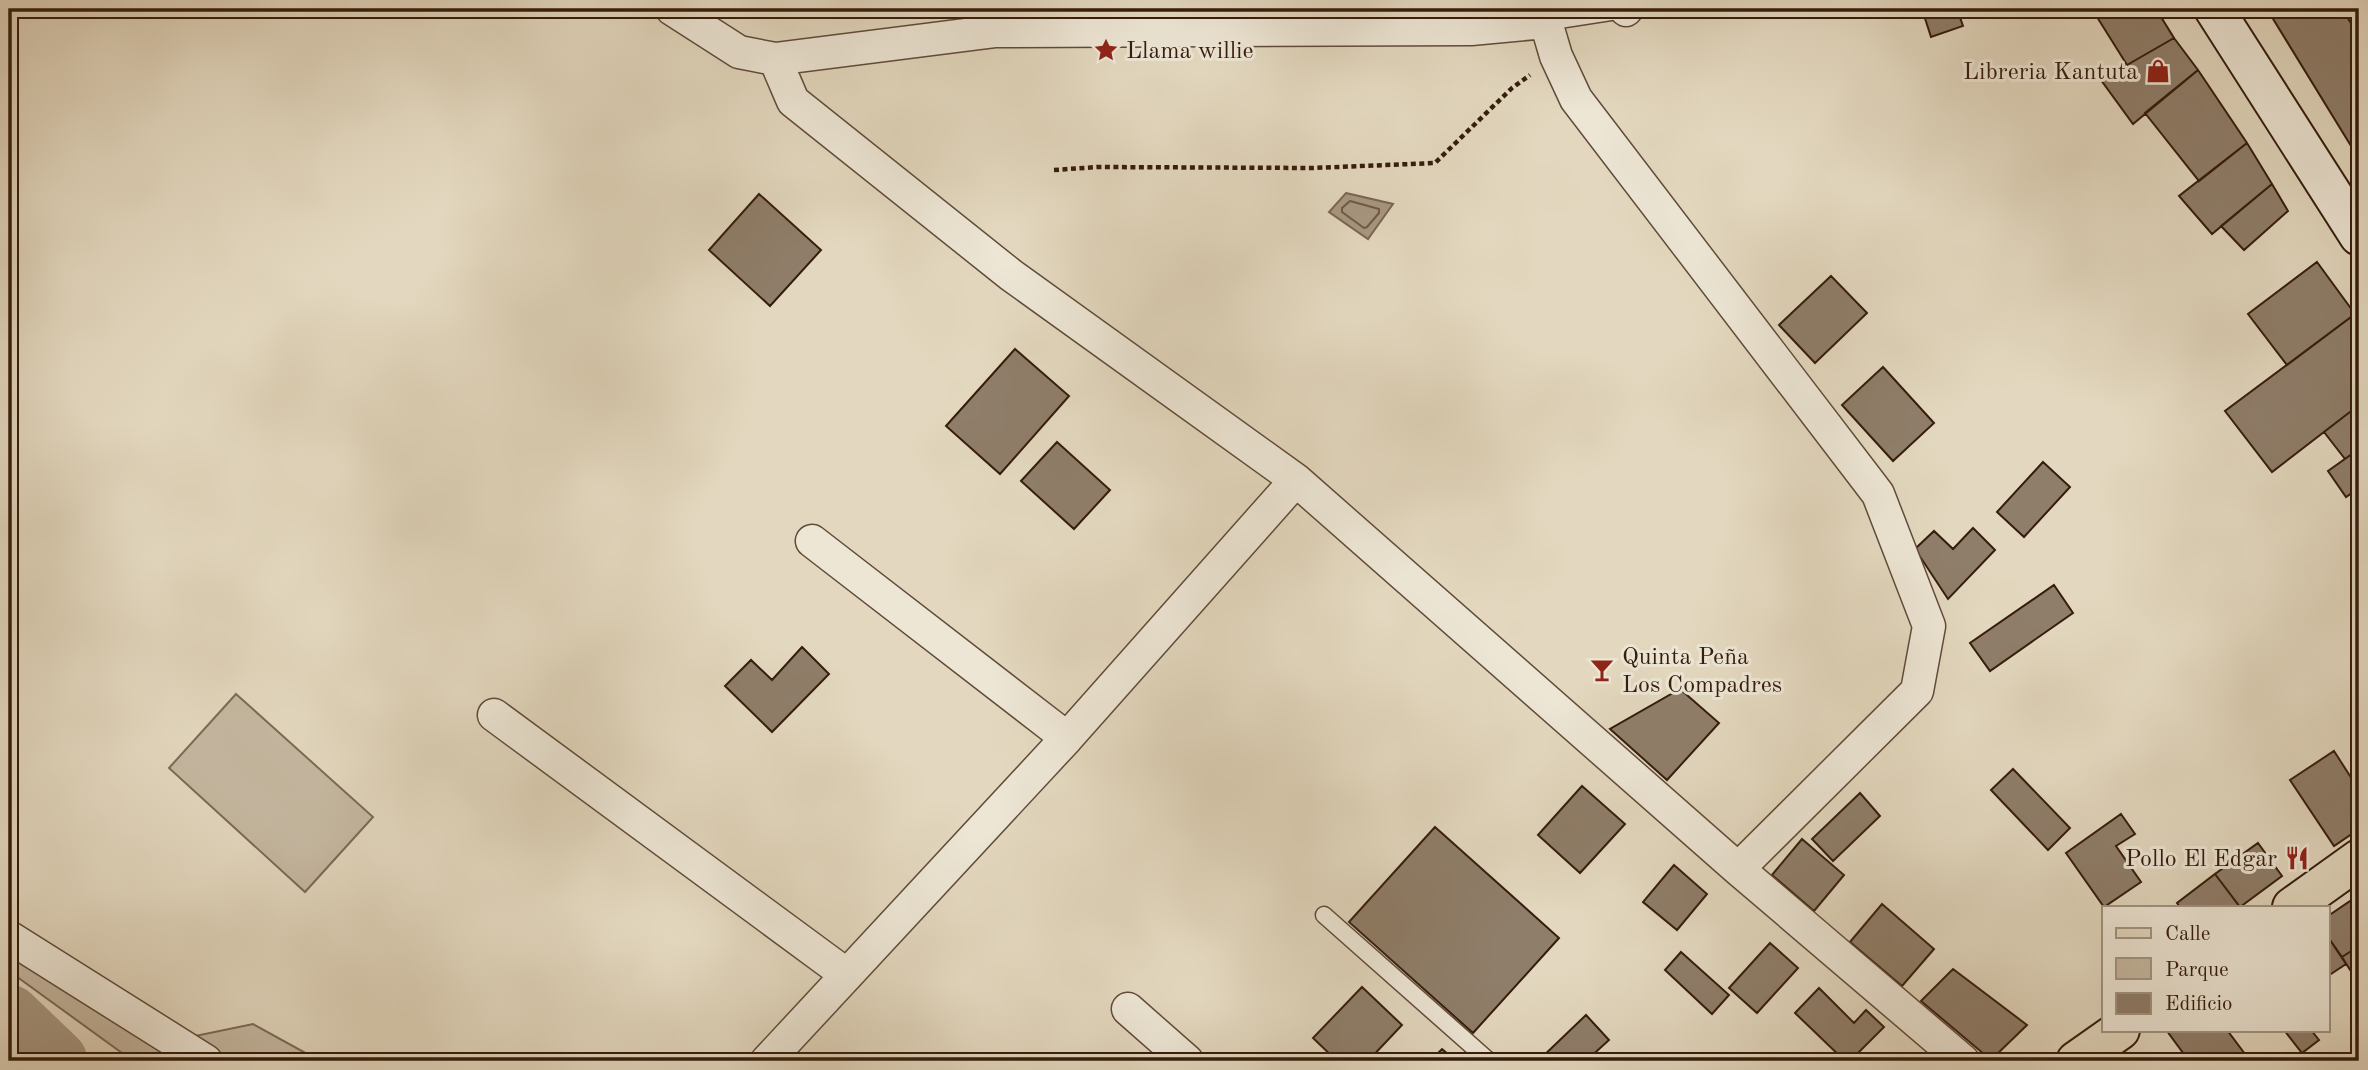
<svg xmlns="http://www.w3.org/2000/svg" width="2368" height="1070" font-family="'Old Standard TT',serif">
	<style>
		.green { fill: #c5b8a1; stroke: #7d6a57; stroke-width: 2 }
		.water { fill: #a89882; stroke: #7a6653; stroke-width: 2 }
		.lines { fill: none; stroke-linecap: round; stroke-linejoin: round }
		.shore { stroke: #6e5a48; stroke-width: 2 }
		.river { stroke: #a89882; stroke-width: 63 }
		.building { fill: #8f7e6a; stroke: #351c0d; stroke-width: 2 }
		.service-casing { stroke: #604b3a; stroke-width: 19 }
		.minor-casing { stroke: #604b3a; stroke-width: 35 }
		.secondary-casing { stroke: #351c0d; stroke-width: 42 }
		.primary-casing { stroke: #351c0d; stroke-width: 42 }
		.path { stroke: #351c0d; stroke-width: 4.5; stroke-dasharray: 5 3.5; stroke-linecap: butt }
		.service { stroke: #ede6d5; stroke-width: 16 }
		.minor { stroke: #ede6d5; stroke-width: 32 }
		.secondary { stroke: #ede6d5; stroke-width: 38 }
		.primary { stroke: #e3d8bf; stroke-width: 38 }
		.labels { text-anchor: middle; stroke-width: 6; stroke-linejoin: round; paint-order: stroke }
		.poi-label { font-size: 24px; fill: #351c0d; stroke: #ede6d5; text-anchor: start }
	</style>
	<rect width="100%" height="100%" fill="#e3d8bf"/>
	<filter id="stains"><feTurbulence type="fractalNoise" baseFrequency=".00286" numOctaves="4"/><feColorMatrix values="0 0 0 0 .2 0 0 0 0 .09 0 0 0 0 .02 0 0 0 .5 -.17"/></filter>
	<radialGradient id="worn" r=".72"><stop offset=".6" stop-color="#630" stop-opacity="0"/><stop offset="1" stop-color="#630" stop-opacity=".3"/></radialGradient>
	<!-- green -->
	<path class="green" d="M236,694L373,817L305,892L169,768Z
		M9,951L152,1045L253,1024L320,1061H133L9,971Z"/>
	<!-- water -->
	<path class="water" d="M1346,193L1393,204L1368,239L1329,212Z"/>
	<g class="lines">
		<!-- shore -->
		<path class="shore" d="M1350,201L1379,209V213L1367,227L1364,228L1342,212V208Z"/>
		<!-- river -->
		<path class="river" d="M9,1016L56,1061"/>
	</g>
	<!-- building -->
	<path class="building" d="M1922,9H1957L1963,26L1931,37Z
		M2092,9H2156L2174,38L2127,65Z
		M2267,9H2342L2359,36V159Z
		M2174,38L2198,70L2133,124L2101,80Z
		M2198,70L2247,143L2199,181L2145,113Z
		M2247,143L2272,184L2212,234L2179,196Z
		M2272,184L2288,211L2244,250L2221,226Z
		M759,194L821,250L770,306L709,250Z
		M2317,262L2355,314L2287,365L2248,314Z
		M1831,276L1867,313L1815,363L1779,325Z
		M2355,314L2359,321V405L2272,472L2225,411Z
		M1015,349L1069,396L1000,474L946,426Z
		M1883,367L1934,423L1893,461L1842,405Z
		M2359,405V449L2345,459L2324,432Z
		M1057,442L1110,490L1074,529L1021,481Z
		M2359,449V488L2346,497L2328,471Z
		M2043,462L2070,487L2024,537L1997,512Z
		M1973,528L1995,550L1948,599L1915,549L1934,531L1953,549Z
		M2054,585L2073,613L1990,671L1970,643Z
		M802,647L829,674L772,732L725,686L751,660L772,680Z
		M1680,689L1719,723L1667,780L1610,729Z
		M2334,751L2359,790V829L2334,846L2290,780Z
		M2013,769L2070,828L2048,850L1991,790Z
		M1582,786L1625,824L1580,873L1538,835Z
		M1860,793L1880,816L1833,861L1812,839Z
		M2121,814L2135,834L2116,846L2141,882L2104,907L2066,853Z
		M1435,827L1559,938L1473,1033L1349,922Z
		M1802,839L1844,875L1814,911L1772,875Z
		M2258,843L2282,876L2240,907L2215,874Z
		M1674,865L1707,894L1677,930L1643,902Z
		M2215,874L2240,907H2180L2177,903Z
		M2359,895V946L2342,957L2328,937V916Z
		M1882,904L1934,949L1902,986L1850,942Z
		M2328,937L2346,964L2328,976Z
		M1770,943L1798,968L1757,1013L1729,988Z
		M2359,946V984L2342,957Z
		M1681,952L1729,995L1712,1014L1665,970Z
		M1953,969L2027,1025L1991,1060L1921,1001Z
		M1362,987L1402,1025L1368,1061H1337L1313,1038Z
		M1819,988L1854,1023L1866,1010L1884,1027L1850,1061H1845L1795,1013Z
		M1586,1015L1609,1040L1586,1061H1538Z
		M2169,1030H2227L2245,1054L2236,1061H2189L2167,1031Z
		M2284,1030H2311L2319,1040L2302,1053Z
		M1442,1049L1456,1061H1430Z"/>
	<g class="lines">
		<!-- service casing -->
		<g class="service-casing">
			<path id="service" d="M1546,22L1630,9
				M1324,915L1489,1061"/>
		</g>
		<!-- minor casing -->
		<g class="minor-casing">
			<path id="minor" d="M672,9L739,52L775,59L996,31L1471,29L1546,22L1556,56L1576,99L1878,494L1929,626L1917,691L1738,869
				M1626,10V9
				M775,59L793,101L1011,275L1296,480L1738,869L1963,1061
				M812,541L1067,738
				M494,715L847,975
				M9,937L206,1061
				M1128,1009L1187,1061
				M767,1061L1067,738L1296,480"/>
		</g>
		<!-- secondary casing -->
		<g class="secondary-casing">
			<path id="secondary" d="M2214,9L2359,236"/>
		</g>
		<!-- primary casing -->
		<g class="primary-casing">
			<path id="primary" d="M2292,907L2359,859
				M2076,1061L2120,1030"/>
		</g>
		<!-- path -->
		<path class="path" d="M1054,170L1098,167L1313,168L1435,163L1512,88L1530,75"/>
		<!-- service -->
		<use href="#service" class="service"/>
		<!-- minor -->
		<use href="#minor" class="minor"/>
		<!-- secondary -->
		<use href="#secondary" class="secondary"/>
		<!-- primary -->
		<use href="#primary" class="primary"/>
	</g>
	<!-- icons -->
	<defs>
		<g id="sight-bare" transform="scale(1.89)"><path d="M0-6L1.8-2.2L6-1.7L2.9 1.2L3.7 5.4L0 3.3L-3.7 5.4L-2.9 1.2L-6-1.7L-1.8-2.2Z" fill="#8f2418" stroke="#ede6d5" stroke-width="2.5" paint-order="stroke"/></g>
		<g id="shop-bare" transform="scale(1.89)"><path d="M-5-2.5h2.3a2.7 3.5 0 0 1 5.4 0H5L5.5 6h-11ZM-1.5-2.5h3a1.5 2.3 0 0 0-3 0Z" fill="#8f2418" stroke="#ede6d5" stroke-width="2.5" paint-order="stroke"/></g>
		<g id="bar-bare" transform="scale(1.89)"><path d="M-6-5H6L.8 .8V4.5H3.5V6h-7V4.5H-.8V.8Z" fill="#8f2418" stroke="#ede6d5" stroke-width="2.5" paint-order="stroke"/></g>
		<g id="restaurant-bare" transform="scale(1.89)"><path d="M-5-6h1v4h1v-4h1v4h1v-4h1v5L-1.5 .5V6h-2V.5L-5-1ZM5-6V6H3V1.5H1.5Q1.5-4 5-6Z" fill="#8f2418" stroke="#ede6d5" stroke-width="2.5" paint-order="stroke"/></g>
	</defs>
	<g fill-rule="evenodd">
		<use href="#sight-bare" x="1106" y="50"/>
		<use href="#shop-bare" x="2158" y="71"/>
		<use href="#bar-bare" x="1602" y="670"/>
		<use href="#restaurant-bare" x="2297" y="858"/>
	</g>
	<g class="labels">
		<!-- poi labels -->
		<g class="poi-label">
			<text x="1126" y="58">Llama willie</text>
			<text x="2138" y="79" text-anchor="end">Libreria Kantuta</text>
			<text x="1622" y="664">Quinta Peña<tspan x="1622" dy="28">Los Compadres</tspan></text>
			<text x="2277" y="866" text-anchor="end">Pollo El Edgar</text>
		</g>
	</g>
	<!-- margin -->
	<rect width="2368" height="1070" fill="none" stroke="#e3d8bf" stroke-width="35"/>
	<rect x="10" y="10" width="2347" height="1049" fill="none" stroke="#351c0d" stroke-width="3.5"/>
	<rect x="18" y="18" width="2333" height="1035" fill="none" stroke="#351c0d" stroke-width="2"/>
	<!-- legend -->
	<rect x="2102" y="906" width="228" height="126" fill="#ede6d5" stroke="#a39585" stroke-width="2"/>
	<rect x="2116" y="928" width="35" height="10" fill="#e3d8bf" stroke="#a39585" stroke-width="2"/>
	<text x="2165" y="940" font-size="21" fill="#351c0d">Calle</text>
	<rect x="2116" y="958" width="35" height="21" fill="#c5b8a1" stroke="#a39585" stroke-width="2"/>
	<text x="2165" y="976" font-size="21" fill="#351c0d">Parque</text>
	<rect x="2116" y="993" width="35" height="21" fill="#8f7e6a" stroke="#a39585" stroke-width="2"/>
	<text x="2165" y="1010" font-size="21" fill="#351c0d">Edificio</text>
	<rect width="100%" height="100%" filter="url(#stains)"/>
	<rect width="100%" height="100%" fill="url(#worn)"/>
</svg>
